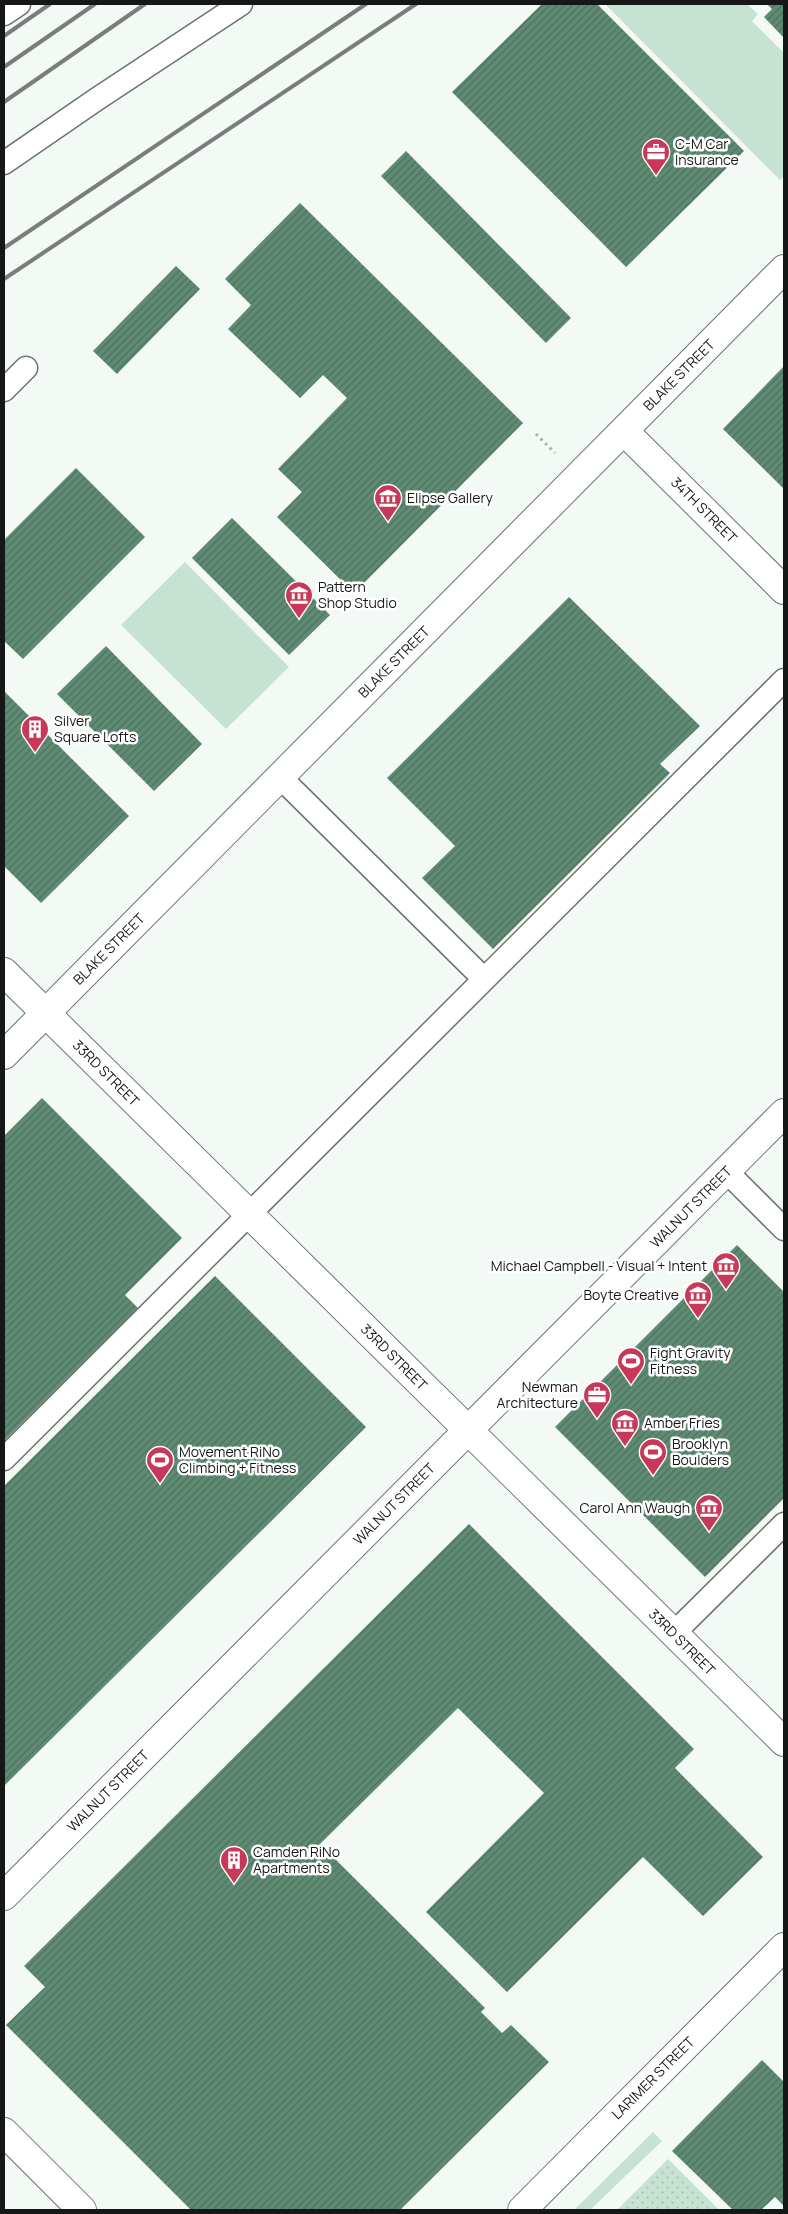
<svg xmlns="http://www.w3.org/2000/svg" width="788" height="2214" font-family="Manrope,sans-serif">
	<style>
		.grass { fill: #c5e2d3 }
		.park { fill: url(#park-dots) }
		.building { fill: url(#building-hatch) }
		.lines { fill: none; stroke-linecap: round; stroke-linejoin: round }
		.lane-casing { stroke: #6d7370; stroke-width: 25 }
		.street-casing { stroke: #6d7370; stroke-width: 30 }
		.secondary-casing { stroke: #6d7370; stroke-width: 30 }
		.path { stroke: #a9aeab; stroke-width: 3; stroke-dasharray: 2.5 4; stroke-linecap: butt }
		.lane { stroke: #fff; stroke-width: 22 }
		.street { stroke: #fff; stroke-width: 28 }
		.secondary { stroke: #fff; stroke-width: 28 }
		.rail { stroke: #797e7b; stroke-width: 4 }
		.labels { text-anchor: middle; stroke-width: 5; stroke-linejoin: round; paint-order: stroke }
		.poi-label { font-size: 14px; fill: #161817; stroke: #fff; text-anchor: start }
		.street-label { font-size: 14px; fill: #161817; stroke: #fff }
	</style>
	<defs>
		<pattern id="park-dots" width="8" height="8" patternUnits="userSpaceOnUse" patternTransform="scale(1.25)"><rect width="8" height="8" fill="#c5e2d3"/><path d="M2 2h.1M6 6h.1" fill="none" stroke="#a8c1b4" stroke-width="1.8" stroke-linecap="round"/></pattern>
		<pattern id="building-hatch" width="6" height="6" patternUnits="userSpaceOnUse" patternTransform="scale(1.25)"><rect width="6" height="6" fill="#5f8b74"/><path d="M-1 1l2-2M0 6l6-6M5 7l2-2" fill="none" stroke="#4d715e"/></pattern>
	</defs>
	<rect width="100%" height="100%" fill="#f3faf6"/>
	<!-- grass -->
	<path class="grass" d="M605,4H747L758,14L752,21L784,53V176L780,180Z
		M185,562L289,667L226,729L121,625Z
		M653,2132L662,2141L590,2210H574Z"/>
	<!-- park -->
	<path class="park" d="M668,2159L719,2210H617Z"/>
	<!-- building -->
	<path class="building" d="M542,4H597L744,151L626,267L452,92Z
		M767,4H784V38L764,17L772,9Z
		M406,151L571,318L546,343L381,176Z
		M300,203L523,423L354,593L277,517L302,492L278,469L347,398L323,375L300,398L228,329L251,305L225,279Z
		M176,266L200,289L117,374L93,351Z
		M784,366V489L723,429Z
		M76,468L145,537L23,659L4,641V540Z
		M232,518L330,615L289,655L192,558Z
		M569,597L700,726L660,764L670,773L493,949L422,878L455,846L387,778Z
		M106,646L202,744L154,791L57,694Z
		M4,691L129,816L41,903L4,866Z
		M42,1098L182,1238L125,1295L138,1308L4,1441V1136Z
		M737,1245L784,1292V1498L705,1577L555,1427Z
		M215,1276L366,1427L4,1786V1486Z
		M469,1524L694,1749L675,1768L763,1857L703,1916L643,1857L507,1992L426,1912L544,1793L458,1708L320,1844L485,2008L481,2012L502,2033L511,2025L549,2062L400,2210H191L6,2025L45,1987L24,1966Z
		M762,2060L784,2082V2206L775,2197L761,2210H733L672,2151Z"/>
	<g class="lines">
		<!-- lane casing -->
		<g class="lane-casing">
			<path id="lane" d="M4,14L19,4
				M4,163L97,99L241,4
				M4,390L26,368
				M280,777L484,979
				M726,1171L784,1229
				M4,1459L784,680
				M674,1633L784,1524"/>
		</g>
		<!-- street casing -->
		<g class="street-casing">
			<path id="street" d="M624,431L784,590
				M4,972L784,1742
				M4,2132L82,2210"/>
		</g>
		<!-- secondary casing -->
		<g class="secondary-casing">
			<path id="secondary" d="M4,1055L784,269
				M4,1896L784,1113
				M522,2210L784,1947"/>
		</g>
		<!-- path -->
		<path class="path" d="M536,434L555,453"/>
		<!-- lane -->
		<use href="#lane" class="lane"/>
		<!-- street -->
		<use href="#street" class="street"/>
		<!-- secondary -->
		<use href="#secondary" class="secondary"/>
		<!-- rail -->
		<path class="rail" d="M4,36L50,4
			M4,67L95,4
			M4,102L145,4
			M4,248L366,4
			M4,279L416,4"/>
	</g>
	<!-- icons -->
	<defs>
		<g id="office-pin" transform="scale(1.4375)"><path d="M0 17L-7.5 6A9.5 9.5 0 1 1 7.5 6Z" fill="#c83859" stroke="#fff"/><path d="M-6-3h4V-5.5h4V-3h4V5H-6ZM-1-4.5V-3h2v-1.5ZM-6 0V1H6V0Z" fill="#fff"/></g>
		<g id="museum-pin" transform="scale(1.4375)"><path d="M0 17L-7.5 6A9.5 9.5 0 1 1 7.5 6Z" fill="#c83859" stroke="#fff"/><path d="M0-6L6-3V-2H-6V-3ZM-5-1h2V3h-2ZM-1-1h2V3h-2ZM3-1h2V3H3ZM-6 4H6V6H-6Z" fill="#fff"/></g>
		<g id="building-pin" transform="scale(1.4375)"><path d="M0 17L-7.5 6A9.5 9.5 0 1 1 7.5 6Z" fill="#c83859" stroke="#fff"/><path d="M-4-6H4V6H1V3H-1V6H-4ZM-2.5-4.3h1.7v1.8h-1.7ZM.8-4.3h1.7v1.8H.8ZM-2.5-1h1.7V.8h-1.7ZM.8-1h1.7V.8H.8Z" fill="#fff"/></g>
		<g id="stadium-pin" transform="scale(1.4375)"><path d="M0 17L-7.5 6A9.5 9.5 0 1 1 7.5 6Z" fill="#c83859" stroke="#fff"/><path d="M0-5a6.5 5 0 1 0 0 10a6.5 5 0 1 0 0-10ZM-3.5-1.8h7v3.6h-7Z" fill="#fff"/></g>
	</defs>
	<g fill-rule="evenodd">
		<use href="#office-pin" x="656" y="152"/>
		<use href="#museum-pin" x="388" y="498"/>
		<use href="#museum-pin" x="299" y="595"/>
		<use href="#building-pin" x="35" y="729"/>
		<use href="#museum-pin" x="726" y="1266"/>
		<use href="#museum-pin" x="698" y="1295"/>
		<use href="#stadium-pin" x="631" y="1361"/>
		<use href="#office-pin" x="597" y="1395"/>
		<use href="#museum-pin" x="625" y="1423"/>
		<use href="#stadium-pin" x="653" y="1452"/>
		<use href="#stadium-pin" x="160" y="1460"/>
		<use href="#museum-pin" x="709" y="1508"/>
		<use href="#building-pin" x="234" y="1860"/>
	</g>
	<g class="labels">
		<!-- poi labels -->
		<g class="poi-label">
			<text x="675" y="149">C-M Car<tspan x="675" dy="16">Insurance</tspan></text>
			<text x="407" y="503">Elipse Gallery</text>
			<text x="318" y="592">Pattern<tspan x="318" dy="16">Shop Studio</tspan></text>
			<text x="54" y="726">Silver<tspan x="54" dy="16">Square Lofts</tspan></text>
			<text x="707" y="1271" text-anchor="end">Michael Campbell - Visual + Intent</text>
			<text x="679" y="1300" text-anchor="end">Boyte Creative</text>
			<text x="650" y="1358">Fight Gravity<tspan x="650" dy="16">Fitness</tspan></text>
			<text x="578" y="1392" text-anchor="end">Newman<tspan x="578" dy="16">Architecture</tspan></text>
			<text x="644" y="1428">Amber Fries</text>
			<text x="672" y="1449">Brooklyn<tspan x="672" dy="16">Boulders</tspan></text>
			<text x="179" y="1457">Movement RiNo<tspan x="179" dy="16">Climbing + Fitness</tspan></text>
			<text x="690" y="1513" text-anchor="end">Carol Ann Waugh</text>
			<text x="253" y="1857">Camden RiNo<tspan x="253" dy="16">Apartments</tspan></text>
		</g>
		<!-- street labels -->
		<g class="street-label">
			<text transform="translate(679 375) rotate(-45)" y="5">BLAKE STREET</text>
			<text transform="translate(704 510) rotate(45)" y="5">34TH STREET</text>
			<text transform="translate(394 662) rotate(-45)" y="5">BLAKE STREET</text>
			<text transform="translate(109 949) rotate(-45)" y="5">BLAKE STREET</text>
			<text transform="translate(106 1073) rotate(45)" y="5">33RD STREET</text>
			<text transform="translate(691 1207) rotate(-45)" y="5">WALNUT STREET</text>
			<text transform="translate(394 1357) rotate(45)" y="5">33RD STREET</text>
			<text transform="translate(394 1504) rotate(-45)" y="5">WALNUT STREET</text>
			<text transform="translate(682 1642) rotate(45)" y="5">33RD STREET</text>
			<text transform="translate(108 1791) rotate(-45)" y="5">WALNUT STREET</text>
			<text transform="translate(653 2078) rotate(-45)" y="5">LARIMER STREET</text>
		</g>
	</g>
	<!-- border -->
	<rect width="788" height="2214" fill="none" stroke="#161817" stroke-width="10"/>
</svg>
